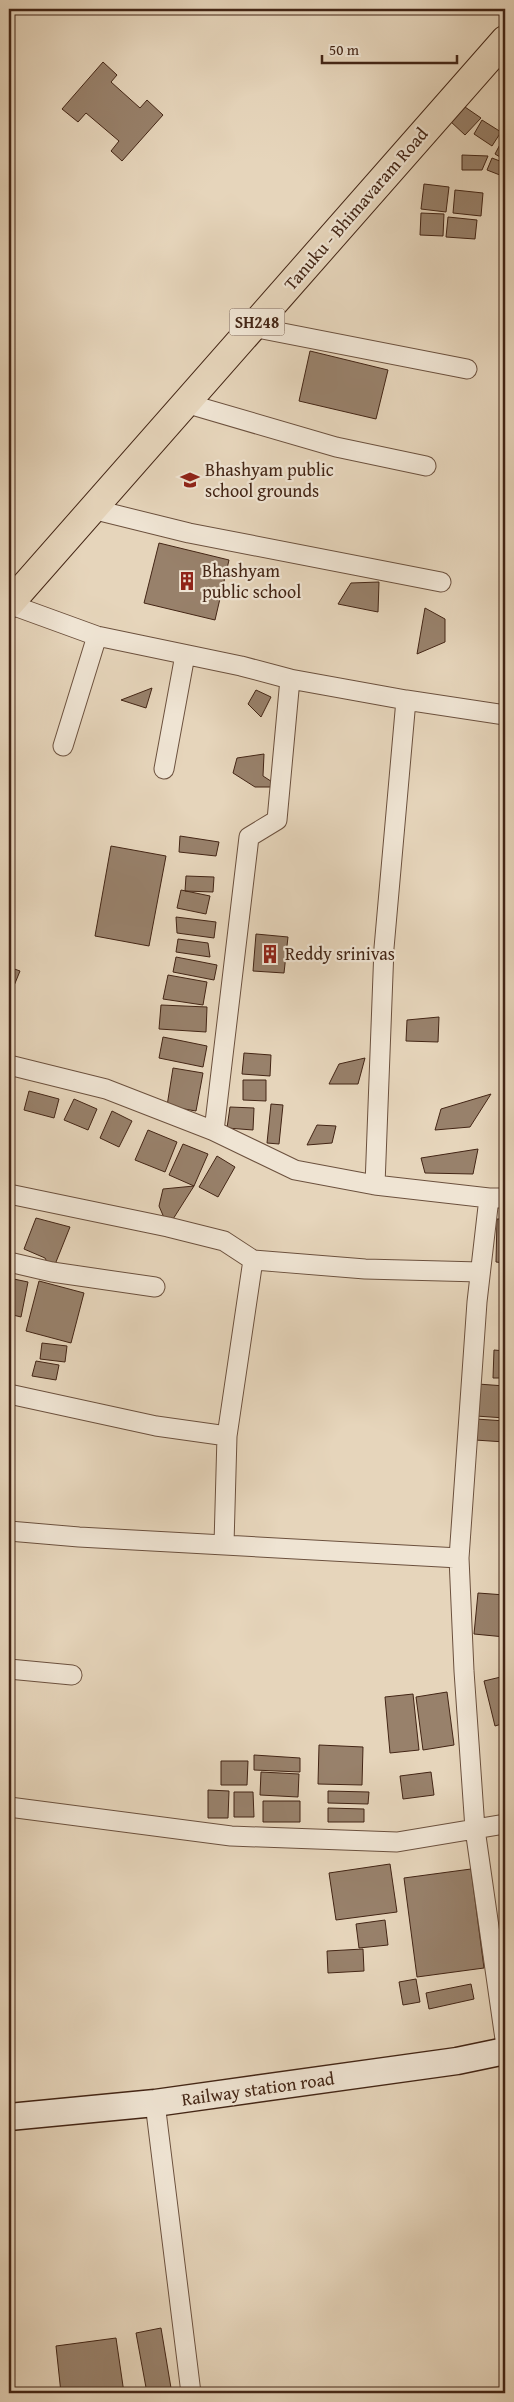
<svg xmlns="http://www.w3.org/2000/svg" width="514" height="2402" font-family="'Gentium Book Plus',serif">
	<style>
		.building { fill: #98816b; stroke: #432515 }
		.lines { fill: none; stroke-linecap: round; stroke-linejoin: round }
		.street-casing { stroke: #6c513e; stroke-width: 21 }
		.secondary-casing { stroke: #432515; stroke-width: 29 }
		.primary-casing { stroke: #432515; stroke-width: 30 }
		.street { stroke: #efe4d3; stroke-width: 19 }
		.secondary { stroke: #efe4d3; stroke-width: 26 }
		.primary { stroke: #e6d5bb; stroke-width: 28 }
		.labels { text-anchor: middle; stroke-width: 4.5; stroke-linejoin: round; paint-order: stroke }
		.shield { fill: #efe4d3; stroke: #775e4e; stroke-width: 1 }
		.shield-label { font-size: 16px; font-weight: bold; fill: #432515 }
		.street-label { font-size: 18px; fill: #432515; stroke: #efe4d3 }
		.poi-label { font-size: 18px; fill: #432515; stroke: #efe4d3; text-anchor: start }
	</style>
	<rect width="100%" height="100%" fill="#e6d5bb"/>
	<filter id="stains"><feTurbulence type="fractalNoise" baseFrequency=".004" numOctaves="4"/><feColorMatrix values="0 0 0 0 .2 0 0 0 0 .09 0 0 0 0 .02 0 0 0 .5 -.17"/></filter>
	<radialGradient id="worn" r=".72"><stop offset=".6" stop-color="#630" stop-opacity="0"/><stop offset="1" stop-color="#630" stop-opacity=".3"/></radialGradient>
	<!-- building -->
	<path class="building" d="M103,62L117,75L111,82L140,108L147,100L163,115L122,161L111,151L119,141L86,113L78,122L62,109Z
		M465,107L481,118L465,135L450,121Z
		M482,120L501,132L492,146L474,134Z
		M505,135V160L495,154Z
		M462,155L488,156L482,170H462Z
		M492,158L505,163V177L487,170Z
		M424,184L449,187L446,212L421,209Z
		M455,190L483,193L481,216L453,213Z
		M421,213L444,214L443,236L420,235Z
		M448,217L477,220L475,239L446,237Z
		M310,351L388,370L376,419L299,401Z
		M159,543L229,560L215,620L144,603Z
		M379,582L378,612L338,604L351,583Z
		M425,608L445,619V642L417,654Z
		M152,688L146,708L121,700Z
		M256,690L271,697L261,717L248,704Z
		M264,754L263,776L280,787H255L233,773L237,758Z
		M180,836L219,842L216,856L179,852Z
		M111,846L166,856L149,946L95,936Z
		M186,876L214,877L213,892L185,891Z
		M181,890L210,896L206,914L177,908Z
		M176,917L216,922L214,938L177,933Z
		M256,934L288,937L284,973L253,971Z
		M178,939L208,943L210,957L176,952Z
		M176,957L217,965L214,980L173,972Z
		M9,967L20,971L9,998Z
		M168,975L207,982L203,1005L163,999Z
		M161,1005L207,1007L206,1032L159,1029Z
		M439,1017L438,1042L406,1041L407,1020Z
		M163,1037L207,1046L203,1067L159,1058Z
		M244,1053L271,1055L270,1076L242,1074Z
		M365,1058L358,1084H329L339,1064Z
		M173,1068L203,1073L196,1111L167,1106Z
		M243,1080H266V1101L243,1100Z
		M9,1084L13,1085L9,1105Z
		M29,1091L59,1099L54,1118L24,1110Z
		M491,1094L470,1127L435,1130L441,1109Z
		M74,1099L97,1109L88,1130L64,1120Z
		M271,1104L283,1105L279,1144L267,1143Z
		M230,1107L254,1108L253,1130L227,1128Z
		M112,1111L132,1121L119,1147L100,1138Z
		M317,1125L336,1126L332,1143L307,1145Z
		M148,1130L177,1142L165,1172L135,1160Z
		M183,1144L208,1154L194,1186L169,1175Z
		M478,1149L473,1174L425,1173L421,1158Z
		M217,1156L235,1167L218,1197L199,1187Z
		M194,1186L168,1227L159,1206L163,1189Z
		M36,1218L70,1227L52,1272L45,1258L24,1249Z
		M497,1219H505V1263L496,1262Z
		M9,1278L28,1282L21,1317L9,1314Z
		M39,1281L84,1293L71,1343L26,1331Z
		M42,1343L67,1346L65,1362L40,1359Z
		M494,1350L505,1351V1378H493Z
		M36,1361L59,1365L56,1380L32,1376Z
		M478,1384L505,1386V1418L476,1416Z
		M476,1419L505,1421V1442L475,1440Z
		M478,1593L505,1595V1637L474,1634Z
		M505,1676V1723L495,1726L484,1681Z
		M447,1692L454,1745L423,1750L416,1697Z
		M413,1694L419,1750L390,1753L385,1697Z
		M319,1745L363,1747L362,1785L318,1784Z
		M254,1755L300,1758V1772L254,1770Z
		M221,1761H248L247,1785H221Z
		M261,1772L299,1774L298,1797L260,1795Z
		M431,1772L434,1795L403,1799L400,1776Z
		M208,1790L229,1791L228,1818H208Z
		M328,1791L369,1792L368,1804L328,1803Z
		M234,1792H253L254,1817H234Z
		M263,1801H300V1822H263Z
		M328,1808L364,1809V1822H328Z
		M390,1864L397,1912L336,1920L329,1873Z
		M471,1869L484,1968L417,1977L404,1878Z
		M385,1920L388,1945L359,1948L356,1924Z
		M363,1949L364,1971L328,1973L327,1951Z
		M416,1979L420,2002L403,2005L399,1982Z
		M471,1984L474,1999L429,2009L426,1993Z
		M161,2328L171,2388L147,2393L136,2333Z
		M116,2338L124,2393H61L56,2346Z"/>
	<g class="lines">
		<!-- street casing -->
		<g class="street-casing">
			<path id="street" d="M252,327L467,369
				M185,403L336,447L426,466
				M92,509L189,533L441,582
				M9,604L97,636L241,666L290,679L277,820L249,837L214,1131
				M290,679L406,700
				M63,746L97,636
				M164,769L185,655
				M9,1065L106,1089L214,1131L295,1170L375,1185L489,1198
				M375,1185L384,948L406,700L505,715
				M9,1194L168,1227L224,1241L253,1260L365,1269L480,1272
				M505,1198H489L477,1302L459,1558L464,1671L475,1829L505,2039
				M9,1262L52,1272L155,1287
				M9,1394L156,1426L227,1436
				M9,1531L79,1537L459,1558
				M224,1544L227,1436L253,1260
				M9,1669L72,1675
				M9,1807L231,1836L397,1842L505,1824
				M155,2103L191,2393"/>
		</g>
		<!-- secondary casing -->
		<g class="secondary-casing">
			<path id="secondary" d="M9,2117L155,2103L457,2061L505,2051"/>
		</g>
		<!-- primary casing -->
		<g class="primary-casing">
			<path id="primary" d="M9,604L505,40"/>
		</g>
		<!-- street -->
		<use href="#street" class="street"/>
		<!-- secondary -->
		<use href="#secondary" class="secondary"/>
		<!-- primary -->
		<use href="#primary" class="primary"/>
	</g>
	<!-- icons -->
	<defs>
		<g id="school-bare" transform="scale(1.5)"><path d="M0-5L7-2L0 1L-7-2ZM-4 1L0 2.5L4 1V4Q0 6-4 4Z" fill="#8f2418" stroke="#efe4d3" stroke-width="2.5" paint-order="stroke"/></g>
		<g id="building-bare" transform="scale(1.5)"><path d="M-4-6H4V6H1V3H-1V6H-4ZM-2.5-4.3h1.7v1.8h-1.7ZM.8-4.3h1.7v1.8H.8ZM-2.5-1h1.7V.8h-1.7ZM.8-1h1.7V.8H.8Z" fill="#8f2418" stroke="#efe4d3" stroke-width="2.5" paint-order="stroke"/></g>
	</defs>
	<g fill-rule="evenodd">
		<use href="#school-bare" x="190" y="480"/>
		<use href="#building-bare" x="187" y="581"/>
		<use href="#building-bare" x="270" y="954"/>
	</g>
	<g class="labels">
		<!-- shield labels -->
		<rect class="shield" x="229.5" y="308.5" width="55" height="27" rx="4"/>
		<g class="shield-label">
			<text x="257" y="328">SH248</text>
		</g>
		<!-- street labels -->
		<g class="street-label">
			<text transform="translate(356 209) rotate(-49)" y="6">Tanuku - Bhimavaram Road</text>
			<text transform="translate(258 2089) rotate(-8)" y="6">Railway station road</text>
		</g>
		<!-- poi labels -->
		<g class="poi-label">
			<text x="205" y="476">Bhashyam public<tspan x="205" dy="21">school grounds</tspan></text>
			<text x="202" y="577">Bhashyam<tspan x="202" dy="21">public school</tspan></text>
			<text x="285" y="960">Reddy srinivas</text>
		</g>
	</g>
	<!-- margin -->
	<rect width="514" height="2402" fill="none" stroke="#e6d5bb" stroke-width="30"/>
	<rect x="10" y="10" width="494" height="2382" fill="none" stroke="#432515" stroke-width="2.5"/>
	<rect x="15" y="15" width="484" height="2372" fill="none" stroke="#432515"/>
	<!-- scale -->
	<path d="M322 55v8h135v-8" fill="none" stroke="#432515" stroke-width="2.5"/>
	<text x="329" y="55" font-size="15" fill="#432515" stroke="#efe4d3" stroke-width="4" paint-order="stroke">50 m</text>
	<rect width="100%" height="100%" filter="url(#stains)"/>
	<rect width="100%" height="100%" fill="url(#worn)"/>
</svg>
